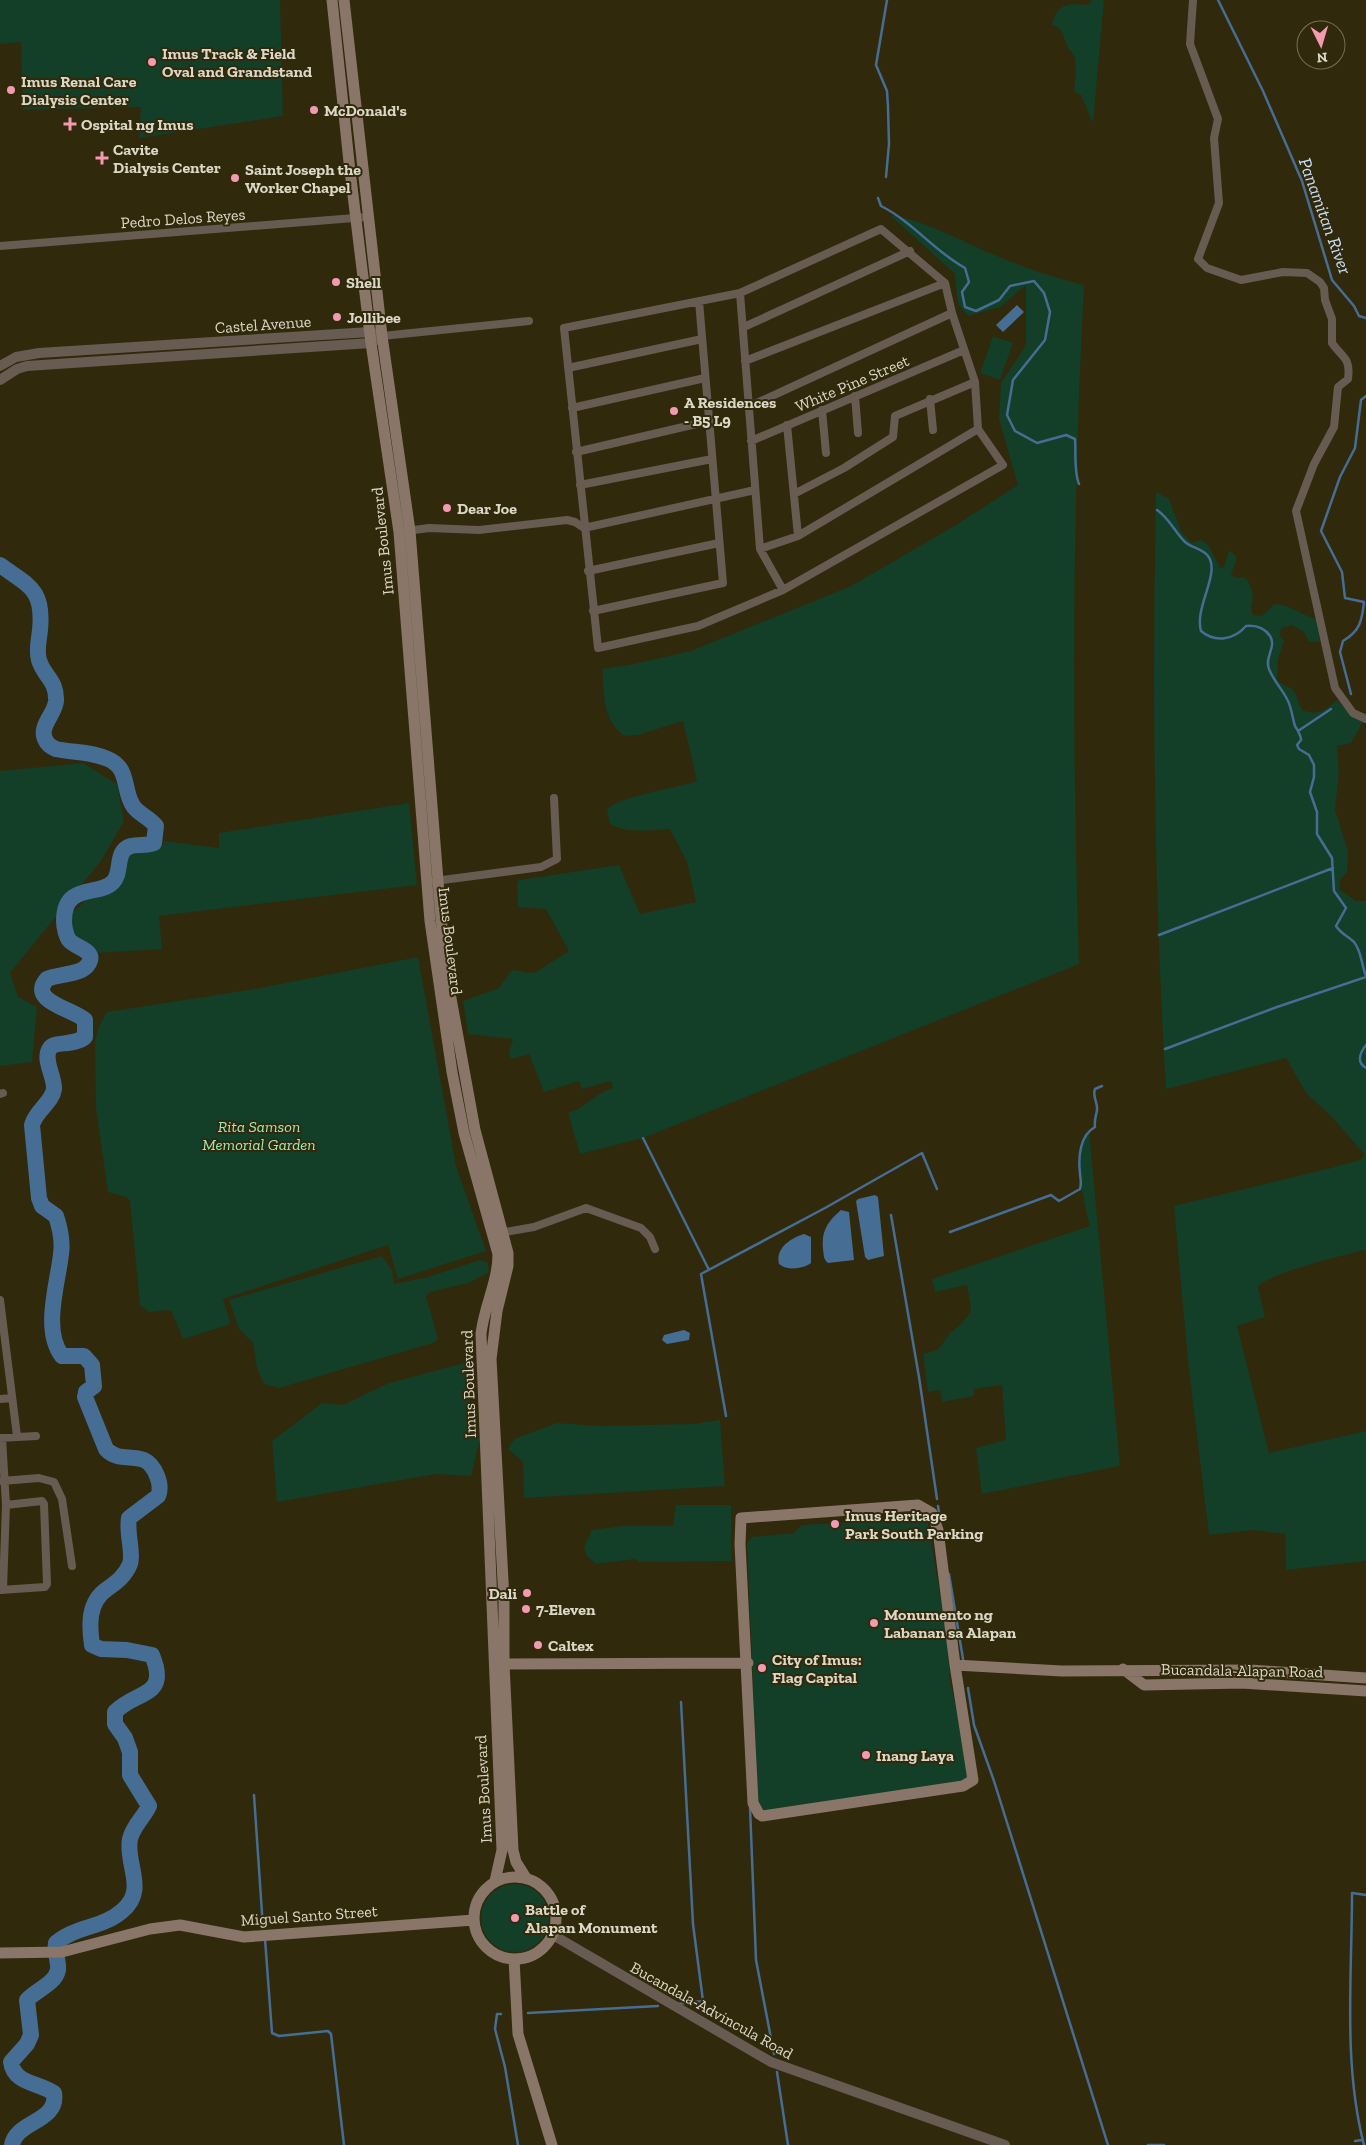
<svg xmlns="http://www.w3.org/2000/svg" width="1366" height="2145" font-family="'Zilla Slab',serif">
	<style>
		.green { fill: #133e28 }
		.water { fill: #466d93 }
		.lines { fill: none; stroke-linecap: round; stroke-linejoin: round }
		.stream { stroke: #466d93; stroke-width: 2.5 }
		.river { stroke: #466d93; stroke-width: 16 }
		.minor { stroke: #675b52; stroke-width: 8 }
		.tertiary { stroke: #675b52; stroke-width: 10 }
		.secondary { stroke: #897668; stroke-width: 11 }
		.poi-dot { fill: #f29ab0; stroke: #31290b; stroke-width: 2 }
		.labels { text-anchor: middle; stroke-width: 4; stroke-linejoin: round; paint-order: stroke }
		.poi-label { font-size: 16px; font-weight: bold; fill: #dcd8c7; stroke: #31290b; text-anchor: start }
		.street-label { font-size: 16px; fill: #dcd8c7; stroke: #31290b }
		.park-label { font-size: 16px; font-style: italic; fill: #99ebbb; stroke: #31290b }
		.water-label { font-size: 18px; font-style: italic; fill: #c8e0f8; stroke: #31290b }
	</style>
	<rect width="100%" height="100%" fill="#31290b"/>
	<!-- green -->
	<path class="green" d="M0,0H280L283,116L139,138L141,107L23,110L21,42L0,44Z
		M1092,0H1104L1093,123L1081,95L1074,91C1075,81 1077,66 1074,55C1072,52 1068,49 1067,46C1062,34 1065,30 1052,25C1057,3 1067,3 1088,5Z
		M890,215C928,221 962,242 997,256C1025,268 1055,278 1084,285C1072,511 1072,737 1079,964L643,1138L580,1154L568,1113C589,1106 593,1094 613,1088L611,1081L582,1089L579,1081L544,1092L529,1054L511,1059C506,1049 512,1047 513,1039L468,1034L463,1001L499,988L512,970L529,973L536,972L569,951L546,909L518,907L517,883L519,880L619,865L640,914L696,902L687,862L670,829C651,830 627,834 610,824L607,809C623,795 674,789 697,781L683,721L638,735L624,736C601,717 605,696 602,669L634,664L691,651L851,586L956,525L1018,485L999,419L1001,383L1026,345V285L1000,307L968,316L958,304L955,274Z
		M993,336L1013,343L1000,380L980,373Z
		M1156,492L1169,499L1181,531L1192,543L1201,540L1209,546L1220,568L1224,567L1229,550L1237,557L1231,575L1237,578L1245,577C1249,583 1253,590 1253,597C1252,604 1250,608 1253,615L1262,616L1275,604C1291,605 1301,615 1316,619L1320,642H1309L1304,632L1292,625L1281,628L1280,635L1284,641L1278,659L1277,680C1282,686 1289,685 1294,691C1297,696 1299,704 1302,710C1317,716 1326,710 1337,700L1349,713L1363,722L1351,743L1337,746L1339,773L1335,809L1348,852L1347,872L1340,880L1339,889L1356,901H1366V1250C1350,1253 1263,1275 1258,1287L1265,1317L1237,1326L1269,1453L1366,1431V1561L1286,1570L1285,1534L1253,1530L1209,1535L1188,1361L1174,1206L1331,1168L1360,1160L1365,1155L1331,1116L1306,1093L1286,1058L1166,1089C1154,890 1152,691 1156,492Z
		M83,763L117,784L124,821L101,861L10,973L18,997L37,1007L32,1062L0,1066V771Z
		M409,803L417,885L159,916L162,949L95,953L74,940L68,921L72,913L91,895L114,889L121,874L122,857L156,850L161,848L164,841L219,848V833Z
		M418,957L456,1166L486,1251L398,1279L388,1245L223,1299L231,1324L183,1339L172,1312L167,1310L149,1312L140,1305L130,1201L126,1197L108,1192L96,1108L95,1042L98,1028L107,1012L255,989Z
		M1089,1130L1120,1466L982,1494L976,1448L1006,1440L1002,1385L974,1389V1396L942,1402L940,1390L928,1392L923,1354L938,1350L951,1332L960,1325L970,1313L971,1308L967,1285L935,1292L932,1279L1090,1226C1085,1208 1070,1143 1089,1130Z
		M382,1256L392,1270L394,1284L428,1277L480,1260L488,1263L489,1272L468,1283L430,1292L426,1296L438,1339L433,1343L279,1388L264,1384L257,1368L253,1343L239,1329L229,1300Z
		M465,1363L474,1433L480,1439L471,1476L435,1474L277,1502L272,1441L322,1403L343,1405L389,1383Z
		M720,1420L725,1486L524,1498L523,1462L508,1449L514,1439L557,1423L599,1426L693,1424Z
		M676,1505H731V1561L639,1562L635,1559L596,1564L587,1556L584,1547L592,1530L622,1526H673Z
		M920,1518L928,1523L947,1636L950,1681L970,1772L966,1779L954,1783L769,1811L761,1809L758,1801L747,1544L752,1537L794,1533L802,1525Z
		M481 1918a34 34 0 1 1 68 0a34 34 0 1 1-68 0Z"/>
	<!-- water -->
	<path class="water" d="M1017,305L1024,312L1003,332L996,325Z
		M875,1195L878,1197L884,1256L868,1260L865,1257L856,1201L858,1199Z
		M841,1210L849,1212L854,1260L828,1263C823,1259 824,1255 823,1249C821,1231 828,1221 841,1210Z
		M804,1234L811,1237V1263C803,1269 787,1271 779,1264C775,1248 791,1238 804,1234Z
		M684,1330L690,1333L689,1340L667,1344L662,1340L664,1335Z"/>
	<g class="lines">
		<!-- stream -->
		<path class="stream" d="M1218,0L1263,91L1302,181L1332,280L1354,306L1359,316L1366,318
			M886,177L889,144L888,107L887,91L876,65L887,0
			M878,198L881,206C913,222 934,251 965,268L969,282L962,292L965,307L976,311L999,300L1010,286L1034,281L1044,293L1050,312L1045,340L1013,380L1007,415L1015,431L1037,443L1066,435L1075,439C1076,453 1074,473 1079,484
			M1157,510C1170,519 1174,531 1185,542C1192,548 1203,549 1208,556C1221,573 1194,607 1201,631C1215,643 1234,640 1246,626C1256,625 1264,627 1270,636C1277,647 1264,657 1269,669C1273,680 1282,689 1287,699C1292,708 1292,717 1295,726C1298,731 1301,735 1301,740L1297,745L1299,749L1309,755L1314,765V777L1310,792L1317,812V834L1332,858L1334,891L1346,908L1336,926C1341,934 1348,936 1354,942C1362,952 1361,964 1366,976
			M1351,694L1340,652L1343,641C1360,631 1362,621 1364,602L1345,598L1342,572L1321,531L1340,477L1355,448L1361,400L1366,396
			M1298,731L1331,709
			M1159,935L1333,868
			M1366,1045C1360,1053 1356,1062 1366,1068
			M1165,1049L1277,1007L1366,977
			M643,1138L709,1270
			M891,1215L919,1377L937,1499
			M950,1232L1051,1195L1059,1201L1080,1189C1082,1182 1080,1179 1080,1173C1078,1157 1080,1135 1095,1127C1094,1120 1096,1117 1097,1110C1098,1102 1092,1097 1095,1089L1102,1086
			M726,1416L701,1274L825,1208L922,1153L937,1189
			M938,1506L940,1519
			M949,1574L963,1659
			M968,1688L974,1725L994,1781L1108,2145
			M254,1795L263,1928
			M750,1807L756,1960L774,2054
			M265,1939L272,2033L279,2036L328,2031L331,2034L344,2145
			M677,2004L703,2001L693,1924L681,1702
			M528,2013L658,2006
			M501,2014H497L495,2029L505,2067L518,2145
			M777,2072L788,2145
			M1355,2141L1362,2140
			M1148,2145H1164
			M1364,2145C1343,2064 1352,1976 1352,1893L1366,1895"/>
		<!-- river -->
		<path class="river" d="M0,565C29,586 44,589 40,630C39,640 36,651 39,660C44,677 57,680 56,701C55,714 39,726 45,739C47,744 51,747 56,749C74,753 89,751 108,759C129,768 123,788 132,804C136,813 149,817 156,826L154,843C146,846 139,844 131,846C114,851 123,872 113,882C99,897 64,882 64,921C64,926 66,936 69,940C75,948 96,950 89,963C82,976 59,973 47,979C27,1001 73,1009 85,1020V1037C74,1046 54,1041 50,1048C42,1059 55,1077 54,1089C52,1103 36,1110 32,1125L39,1198L42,1206L56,1216C60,1228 63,1241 61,1254C58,1283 42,1330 62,1356H84L92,1365L94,1386L86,1392L85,1397L106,1449C117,1461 130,1455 144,1460C155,1465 163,1485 158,1496L129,1518C126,1533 134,1553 130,1564C125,1576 117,1582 107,1589C88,1602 89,1625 92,1645L101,1649L127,1650L152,1655C170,1698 136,1690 115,1712V1724L125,1738L130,1752V1775L149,1806C144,1817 133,1826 130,1839C125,1864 148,1890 122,1911C103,1928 75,1926 56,1943C54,1952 59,1961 58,1970C55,1984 36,1990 27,2000L31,2035L27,2044L11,2062C14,2084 38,2082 54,2093C59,2122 16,2121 12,2145"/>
		<!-- minor -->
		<path class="minor" d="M1193,0L1190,44L1218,119L1214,138L1219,203L1198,259L1207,268L1241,280L1283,272L1307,273L1320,282L1324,288L1325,300L1332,319V343C1342,358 1351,357 1348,379L1338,387L1334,427L1314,464L1296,511L1335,688L1353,713L1366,719
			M0,246L367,217
			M740,293L760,549L783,590L698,626L598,648L564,328L740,293L881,229L945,283L952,313L975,382L978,429L1003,465L783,590
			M744,327L910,251
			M382,336L529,321
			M745,361L945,283
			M568,368L702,339
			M855,396L858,433
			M930,399L933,430
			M748,407L952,313
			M572,408L705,378
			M822,410L826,453
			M787,425L798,536
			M751,441L964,350
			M576,452L709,421
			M580,485L712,459
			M794,494L844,468L893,437L895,416L975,382
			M406,531L429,528L479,530L567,520L575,522L584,528L755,490
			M760,549L798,536L978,429
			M588,571L719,543
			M593,611L723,583L699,301
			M435,881L541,867L557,859L554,798
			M0,1094L3,1093
			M499,1233L534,1227L586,1208L641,1228L650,1237L655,1249
			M0,1300L17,1436
			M0,1399L12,1398
			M0,1438L36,1436
			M2,1438L6,1505L3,1590
			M2,1481L39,1478L54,1482L62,1499L72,1566
			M0,1590L45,1587L47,1584L44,1504L42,1501L6,1505"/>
		<!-- tertiary -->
		<path class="tertiary" d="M0,366L16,357L39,353L370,332L376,334
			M0,380L17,369L27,366L371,343L376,340
			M553,1935L771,2062L1005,2145"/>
		<!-- secondary -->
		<path class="secondary" d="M332,0L349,162L371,343L399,532L430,921L452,1072L464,1133L498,1254C498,1282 484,1306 481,1334L502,1850L495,1881
			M344,0L382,336L410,531L441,918L450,993L475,1130L508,1253V1266L497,1311L491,1359L504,1599V1664L513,1850L516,1862L526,1878
			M918,1505L932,1513L938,1530L955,1665L973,1780L963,1786L762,1816L759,1814L753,1803L740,1544L741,1518Z
			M497,1664L748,1663
			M955,1665L1062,1671L1250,1670L1366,1678
			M1123,1669L1144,1685L1242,1683L1366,1691
			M474 1918a41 41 0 1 1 82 0a41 41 0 1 1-82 0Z
			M0,1953L62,1952L150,1929L180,1925L244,1937L474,1920
			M514,1959L518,2034L552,2145"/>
	</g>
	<!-- markers -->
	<g class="poi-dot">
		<circle cx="152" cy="62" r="5"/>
		<circle cx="11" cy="90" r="5"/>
		<circle cx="314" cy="110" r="5"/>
		<path d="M67.5 116.5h5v5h5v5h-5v5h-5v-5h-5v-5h5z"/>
		<path d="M99.5 150.5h5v5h5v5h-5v5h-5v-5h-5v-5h5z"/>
		<circle cx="235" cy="178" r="5"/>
		<circle cx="336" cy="282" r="5"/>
		<circle cx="337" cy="317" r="5"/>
		<circle cx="674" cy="411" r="5"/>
		<circle cx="447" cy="508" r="5"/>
		<circle cx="835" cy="1524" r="5"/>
		<circle cx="527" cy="1593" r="5"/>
		<circle cx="526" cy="1609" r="5"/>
		<circle cx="874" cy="1623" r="5"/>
		<circle cx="538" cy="1645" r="5"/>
		<circle cx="762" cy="1668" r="5"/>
		<circle cx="866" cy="1755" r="5"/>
		<circle cx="515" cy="1918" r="5"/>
	</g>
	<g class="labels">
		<!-- poi labels -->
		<g class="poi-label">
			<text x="162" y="59">Imus Track &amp; Field<tspan x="162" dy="18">Oval and Grandstand</tspan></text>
			<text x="21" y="87">Imus Renal Care<tspan x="21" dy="18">Dialysis Center</tspan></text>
			<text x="324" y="116">McDonald's</text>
			<text x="81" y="130">Ospital ng Imus</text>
			<text x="113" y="155">Cavite<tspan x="113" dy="18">Dialysis Center</tspan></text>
			<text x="245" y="175">Saint Joseph the<tspan x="245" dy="18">Worker Chapel</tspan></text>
			<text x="346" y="288">Shell</text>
			<text x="347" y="323">Jollibee</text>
			<text x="684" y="408">A Residences<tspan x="684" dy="18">- B5 L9</tspan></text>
			<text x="457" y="514">Dear Joe</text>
			<text x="845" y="1521">Imus Heritage<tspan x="845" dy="18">Park South Parking</tspan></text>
			<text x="517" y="1599" text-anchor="end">Dali</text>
			<text x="536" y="1615">7-Eleven</text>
			<text x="884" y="1620">Monumento ng<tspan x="884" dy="18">Labanan sa Alapan</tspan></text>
			<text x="548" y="1651">Caltex</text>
			<text x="772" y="1665">City of Imus:<tspan x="772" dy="18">Flag Capital</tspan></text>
			<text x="876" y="1761">Inang Laya</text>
			<text x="525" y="1915">Battle of<tspan x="525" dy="18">Alapan Monument</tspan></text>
		</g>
		<!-- street labels -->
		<g class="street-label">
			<text transform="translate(183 218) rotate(-4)" y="6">Pedro Delos Reyes</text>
			<text transform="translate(263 324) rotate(-4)" y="6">Castel Avenue</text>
			<text transform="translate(852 383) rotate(-23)" y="6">White Pine Street</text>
			<text transform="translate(382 541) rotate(-96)" y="6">Imus Boulevard</text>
			<text transform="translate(451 941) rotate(83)" y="6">Imus Boulevard</text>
			<text transform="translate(468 1384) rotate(-92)" y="6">Imus Boulevard</text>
			<text transform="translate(1242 1670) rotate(1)" y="6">Bucandala-Alapan Road</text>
			<text transform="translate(483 1789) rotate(-93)" y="6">Imus Boulevard</text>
			<text transform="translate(309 1915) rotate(-4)" y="6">Miguel Santo Street</text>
			<text transform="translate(712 2010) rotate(29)" y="6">Bucandala-Advincula Road</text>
		</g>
		<!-- park labels -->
		<g class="park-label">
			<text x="259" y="1132">Rita Samson<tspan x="259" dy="18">Memorial Garden</tspan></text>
		</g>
		<!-- water labels -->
		<g class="water-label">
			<text transform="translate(1325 216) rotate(70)" y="6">Panamitan River</text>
		</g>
	</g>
	<!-- north arrow -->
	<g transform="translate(1321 45) rotate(175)"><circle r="24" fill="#31290b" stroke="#756f56"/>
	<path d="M0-4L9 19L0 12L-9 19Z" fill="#f29ab0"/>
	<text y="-8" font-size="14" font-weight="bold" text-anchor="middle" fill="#dcd8c7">N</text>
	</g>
</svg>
